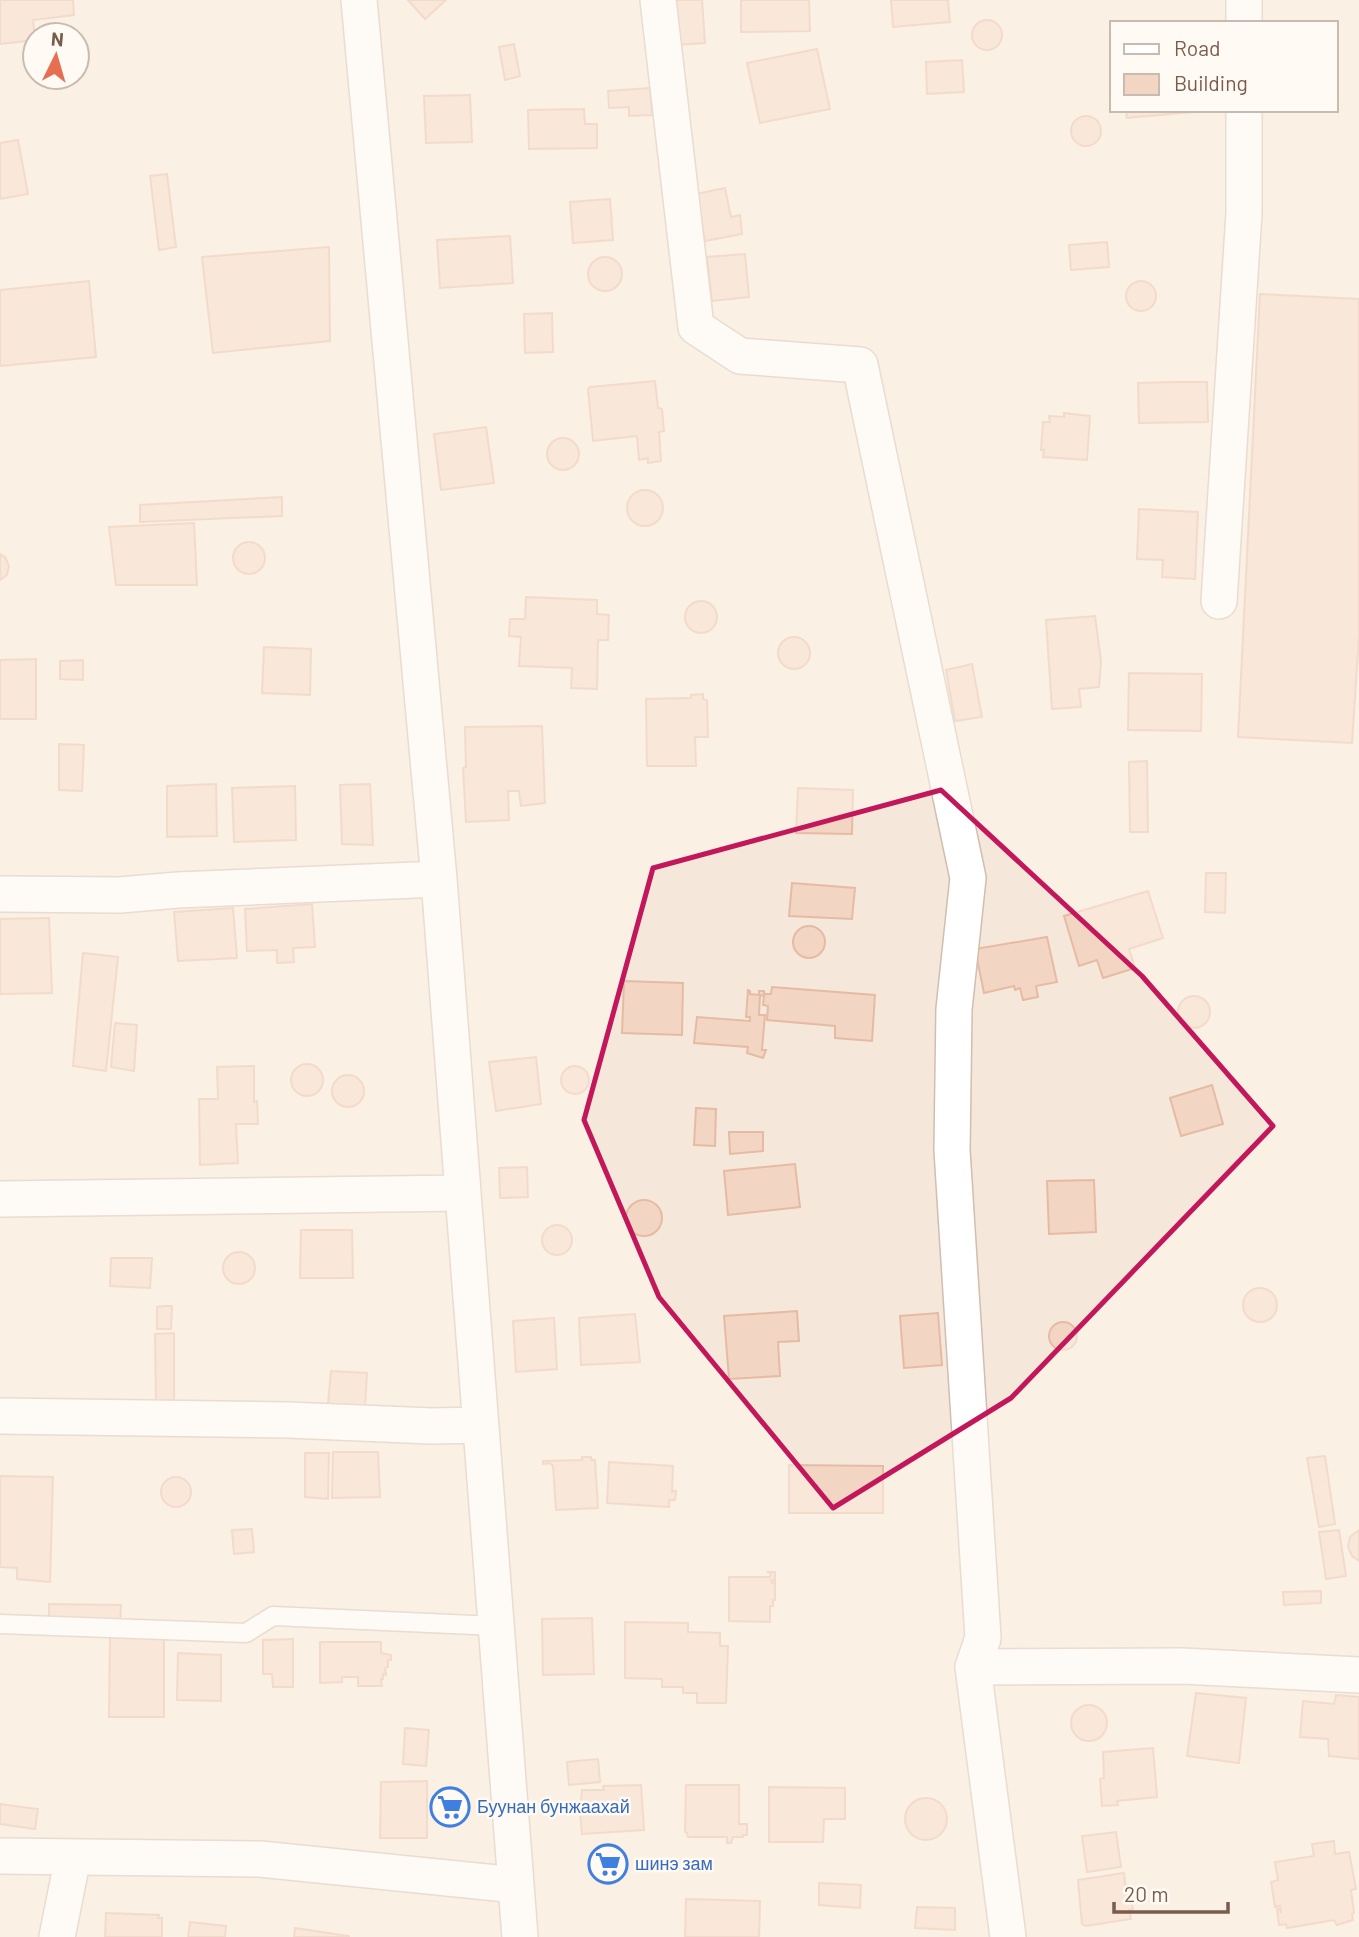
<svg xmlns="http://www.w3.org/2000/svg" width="1359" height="1937" font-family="Barlow,sans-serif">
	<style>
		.residential { fill: #f5e8da; fill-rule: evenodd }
		.building { fill: #f3d5c3; stroke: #e6bba3; stroke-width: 2 }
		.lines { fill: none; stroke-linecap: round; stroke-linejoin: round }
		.lane-casing { stroke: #d1beb0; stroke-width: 21 }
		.street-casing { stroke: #d1beb0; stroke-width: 38 }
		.lane { stroke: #fff; stroke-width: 18 }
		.street { stroke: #fff; stroke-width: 35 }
		.marked { fill: none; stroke: #c2185b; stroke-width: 5; stroke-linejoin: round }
		.labels { text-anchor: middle; stroke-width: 5; stroke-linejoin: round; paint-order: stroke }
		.shop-label { font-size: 18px; fill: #366cbe; stroke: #fffaf3; text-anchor: start }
	</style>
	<rect width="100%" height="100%" fill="#fdf6ec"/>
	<!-- residential -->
	<path class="residential" d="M0,0H1359V1937H0ZM1112,23H1336V110H1112ZM35,35H77V77H35Z"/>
	<!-- building -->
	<path class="building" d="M0,0H73L74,15L33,20L35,40L0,44Z
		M408,0H446L425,19Z
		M671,0H702L705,43L674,45Z
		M741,0H809L810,31L741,32Z
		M891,0H948L950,22L893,27Z
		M972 35a15 15 0 1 1 30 0a15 15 0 1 1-30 0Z
		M514,44L520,76L505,80L499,47Z
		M817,49L830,109L760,123L747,63Z
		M962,60L964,92L927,94L926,62Z
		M650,88L652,115L629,116V107L609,108L608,91Z
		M470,95L472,142L426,143L424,96Z
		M584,109L585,124H597V148L529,149L528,110Z
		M1126,110H1193V112L1127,118Z
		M1071 131a15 15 0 1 1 30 0a15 15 0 1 1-30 0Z
		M18,140L28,194L0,199V143Z
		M167,174L176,247L159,250L150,176Z
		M725,188L731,217L740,215L742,234L705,241L696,194Z
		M610,199L613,240L573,243L570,202Z
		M510,236L513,283L440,288L437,240Z
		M1107,242L1109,267L1071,270L1069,245Z
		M329,247L330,341L213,353L202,257Z
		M745,254L749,297L712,301L707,257Z
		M588 274a17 17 0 1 1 34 0a17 17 0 1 1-34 0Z
		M1126 296a15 15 0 1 1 30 0a15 15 0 1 1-30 0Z
		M89,281L96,357L0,366V290Z
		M1260,294L1359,299V636L1352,743L1238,737Z
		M552,313L553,352L525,353L524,314Z
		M655,381L658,408L662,409L664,431L659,432L661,461L648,463V458L639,460L637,436L593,441L588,389L590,387Z
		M1174,382H1207L1208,422L1139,423L1138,383Z
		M1064,413L1090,416L1087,460L1043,457L1044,450H1041L1043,422H1050L1049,416L1064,417Z
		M486,427L494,483L441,490L434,434Z
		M547 454a16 16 0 1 1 32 0a16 16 0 1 1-32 0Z
		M627 508a18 18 0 1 1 36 0a18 18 0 1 1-36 0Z
		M282,497V516L140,522V505Z
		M1139,509L1198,512L1195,579L1162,577L1163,560L1137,559Z
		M194,523L197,585H116L109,527Z
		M233 558a16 16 0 1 1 32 0a16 16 0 1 1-32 0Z
		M0,554L5,557L9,566L7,575L0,580Z
		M526,597L597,600V614L609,615L608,640H598L597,689L571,688L572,668L519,666L521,637L509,636L510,619H525Z
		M685 617a16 16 0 1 1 32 0a16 16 0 1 1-32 0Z
		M1095,616L1101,661L1099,687L1079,689L1081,707L1052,709L1046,620Z
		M778 653a16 16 0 1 1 32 0a16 16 0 1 1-32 0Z
		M264,647L311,649L310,695L262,693Z
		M36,659V719H0V660Z
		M83,660V680L60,679V661Z
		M972,664L982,717L955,721L946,670Z
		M1129,673L1202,674L1201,731L1128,730Z
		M703,694V699L707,700L708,737H695L696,766H647L646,699L691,698V695Z
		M542,726L545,803L521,806L519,791H508L509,820L466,822L463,768L466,767L465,727Z
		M59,744L84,745L82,791L59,790Z
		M1147,761L1148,832H1130L1129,762Z
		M216,784L217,836L167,837V786Z
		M370,784L373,845L342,844L340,785Z
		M295,786L296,840L234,842L232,788Z
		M798,788L853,790L852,834L796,833Z
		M1206,873H1226L1225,913L1205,912Z
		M792,883L855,888L852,919L789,916Z
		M1148,891L1163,938L1129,949L1135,968L1103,978L1097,960L1079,966L1064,916Z
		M312,904L315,947L293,948L294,962L277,963V950L247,951L245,909Z
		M233,908L237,958L178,961L174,912Z
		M49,918L52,993L0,994V919Z
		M793 942a16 16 0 1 1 32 0a16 16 0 1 1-32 0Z
		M1047,937L1057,982L1036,986L1038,997L1023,1000L1020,988L1015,990L1014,986L984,993L975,949Z
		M83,953L118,957L106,1071L73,1066Z
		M624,981L683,983L682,1035L622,1033Z
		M772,987L875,995L872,1041L835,1038V1026L767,1020L768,1006L763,1005L764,996L760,995L759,1015H765L762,1050H766L763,1058L747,1053L748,1047L694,1043L697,1017L750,1021V1017H746L748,990L750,991V994L759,995V991H764V994H771Z
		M1178 1012a16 16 0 1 1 32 0a16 16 0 1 1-32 0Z
		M115,1023L137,1025L134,1071L111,1067Z
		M536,1057L541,1104L496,1111L489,1062Z
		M291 1080a16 16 0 1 1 32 0a16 16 0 1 1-32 0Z
		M561 1080a14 14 0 1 1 28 0a14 14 0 1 1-28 0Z
		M254,1066V1102L257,1101L258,1124H236L238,1163L200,1165L199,1099H218L217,1067Z
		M332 1091a16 16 0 1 1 32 0a16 16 0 1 1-32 0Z
		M1212,1085L1223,1124L1181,1136L1170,1098Z
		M696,1108L716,1109L715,1146L694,1145Z
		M729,1132H763V1151L730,1154Z
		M795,1164L800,1207L728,1215L724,1171Z
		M527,1167L528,1197L500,1198L499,1168Z
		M1094,1180L1096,1232L1049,1234L1047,1181Z
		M626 1218a18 18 0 1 1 36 0a18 18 0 1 1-36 0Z
		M542 1240a15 15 0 1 1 30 0a15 15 0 1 1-30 0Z
		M301,1230H352L353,1278H300Z
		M223 1268a16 16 0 1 1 32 0a16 16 0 1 1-32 0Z
		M111,1258H152L150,1288L110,1286Z
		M1243 1305a17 17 0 1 1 34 0a17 17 0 1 1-34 0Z
		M165,1306H172L171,1329H157V1307Z
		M797,1311L799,1341L778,1342L780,1376L729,1379L724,1316Z
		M938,1313L942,1365L904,1368L900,1316Z
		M635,1314L640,1362L581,1365L579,1318Z
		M554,1318L557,1369L516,1372L513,1321Z
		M1049 1336a14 14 0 1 1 28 0a14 14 0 1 1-28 0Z
		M174,1333V1400L156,1402L155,1334Z
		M331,1371L367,1373L365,1407L328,1404Z
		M333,1452H378L380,1497L332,1498Z
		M305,1453H329L328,1499L305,1497Z
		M1325,1456L1335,1524L1319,1527L1307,1458Z
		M582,1457H591V1460H595L598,1508L556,1510L553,1466L550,1463L543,1464V1461L582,1460Z
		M609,1462L673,1466L672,1493V1491H676L675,1500H669V1507L607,1503Z
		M789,1465L883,1466V1513H789Z
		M0,1476L53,1477L50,1582L17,1579V1568L0,1567Z
		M161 1492a15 15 0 1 1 30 0a15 15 0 1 1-30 0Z
		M252,1529L254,1552L234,1554L232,1530Z
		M1339,1530L1346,1576L1326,1579L1319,1532Z
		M1359,1530V1561L1352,1556L1348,1547L1350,1537Z
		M767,1572H775V1580H771L772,1583L775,1582V1600H773V1606H770V1622L729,1621V1577H770L771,1573Z
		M1321,1591V1603L1284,1605L1283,1592Z
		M49,1604L121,1605L120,1624L49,1623Z
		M592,1618L594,1674L543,1675L542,1619Z
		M625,1622L688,1623V1632L720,1633V1646H728L726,1703H697V1693H683V1687H662V1679L625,1678Z
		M110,1637L164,1638V1717H109Z
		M293,1639V1687H273L272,1674H263V1640Z
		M320,1642H381V1653L391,1655V1660H388V1667L385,1668L386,1675L383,1674V1679H381L382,1686H358V1677H342V1682L320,1683Z
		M178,1653L221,1655V1701L177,1700Z
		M1196,1693L1246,1698L1239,1763L1187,1756Z
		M1336,1695L1359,1697V1759L1329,1756L1328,1739L1300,1737L1303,1701L1334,1704Z
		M1071 1723a18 18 0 1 1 36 0a18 18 0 1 1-36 0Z
		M405,1728L429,1730L426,1766L403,1764Z
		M1153,1748L1157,1797L1117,1801L1118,1805L1102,1806L1100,1779L1104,1778L1103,1752Z
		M598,1759L600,1782L569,1785L567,1762Z
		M427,1781V1838H380L381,1782Z
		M641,1785L644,1830L582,1834L580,1812L582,1790H604L603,1786Z
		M686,1785H739V1824H747V1835H743V1837H733L731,1843H727V1837H688L687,1833L685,1832Z
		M769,1787L845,1788V1819H824L823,1842H769Z
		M905 1819a21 21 0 1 1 42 0a21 21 0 1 1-42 0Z
		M0,1804L38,1809L35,1829L0,1824Z
		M1116,1832L1121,1867L1087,1872L1082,1836Z
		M1334,1841L1335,1854L1349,1852L1356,1889L1351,1890L1354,1913L1352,1914L1353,1920L1337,1925L1334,1920L1287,1928L1286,1924L1279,1925L1277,1909H1280L1281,1913L1280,1906L1275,1907L1271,1882L1278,1880L1275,1862L1314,1856L1312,1844Z
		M1124,1873L1126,1891L1130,1890L1133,1909L1129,1910L1131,1919L1086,1926L1082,1924L1078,1880Z
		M819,1883L861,1885L860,1908L819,1905Z
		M686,1899L760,1901L759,1937H685Z
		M917,1907L955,1908V1930L915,1928Z
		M106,1913L159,1915L158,1918H162V1937H105Z
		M190,1922L226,1926L225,1937H188Z
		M295,1928L349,1936V1937H294Z"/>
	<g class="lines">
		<!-- lane casing -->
		<g class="lane-casing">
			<path id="lane" d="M0,1624L246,1633L273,1616L496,1626"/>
		</g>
		<!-- street casing -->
		<g class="street-casing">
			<path id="street" d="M359,0L439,879L520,1937
				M658,0L696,327L740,356L860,365L968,878L954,1009L952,1150L983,1638L973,1667L1008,1937
				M1244,0V23
				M1219,601L1244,213V110
				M0,894L120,895L178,890L439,879
				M0,1199L462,1193
				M0,1416L288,1420L432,1426L480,1425
				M973,1667L1182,1666L1359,1675
				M0,1856L260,1859L516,1885
				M57,1937L73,1857"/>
		</g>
		<!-- lane -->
		<use href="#lane" class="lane"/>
		<!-- street -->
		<use href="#street" class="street"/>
	</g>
	<!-- marked area -->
	<path d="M0 0H1359V1937H0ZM941,790L1142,976L1273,1126L1011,1398L833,1508L659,1297L584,1120L653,868Z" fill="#fdf6ec" fill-opacity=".55" fill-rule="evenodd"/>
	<path class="marked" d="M941,790L1142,976L1273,1126L1011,1398L833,1508L659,1297L584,1120L653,868Z"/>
	<!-- icons -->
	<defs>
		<g id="supermarket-ring" transform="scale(2.0125)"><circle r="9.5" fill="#fffaf3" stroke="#3f7fe0" stroke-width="1.5"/><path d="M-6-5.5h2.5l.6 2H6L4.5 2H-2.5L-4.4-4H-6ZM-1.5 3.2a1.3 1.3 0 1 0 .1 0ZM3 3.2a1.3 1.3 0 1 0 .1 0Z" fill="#3f7fe0"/></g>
	</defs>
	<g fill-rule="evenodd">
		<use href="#supermarket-ring" x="450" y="1807"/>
		<use href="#supermarket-ring" x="608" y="1864"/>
	</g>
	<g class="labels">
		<!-- shop labels -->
		<g class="shop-label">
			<text x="477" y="1813">Буунан бунжаахай</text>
			<text x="635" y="1870">шинэ зам</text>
		</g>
	</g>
	<!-- legend -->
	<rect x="1110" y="21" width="228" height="91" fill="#fffaf3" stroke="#cabbb1" stroke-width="2"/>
	<rect x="1124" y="44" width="35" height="10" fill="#ffffff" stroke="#cabbb1" stroke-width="2"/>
	<text x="1174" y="56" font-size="21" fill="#7a5c4d">Road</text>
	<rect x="1124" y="74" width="35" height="21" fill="#f3d5c3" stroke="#cabbb1" stroke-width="2"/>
	<text x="1174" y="91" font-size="21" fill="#7a5c4d">Building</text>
	<!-- north arrow -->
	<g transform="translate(56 56) rotate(5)"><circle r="33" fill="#fffaf3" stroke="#cabbb1" stroke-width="2"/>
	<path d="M0-5L12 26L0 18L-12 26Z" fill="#e76f51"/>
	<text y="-10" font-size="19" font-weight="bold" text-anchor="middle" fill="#7a5c4d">N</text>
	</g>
	<!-- scale -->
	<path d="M1114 1902v10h114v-10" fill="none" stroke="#7a5c4d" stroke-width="3.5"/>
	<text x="1124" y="1902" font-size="21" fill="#7a5c4d" stroke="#fffaf3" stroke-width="5" paint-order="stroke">20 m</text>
</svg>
